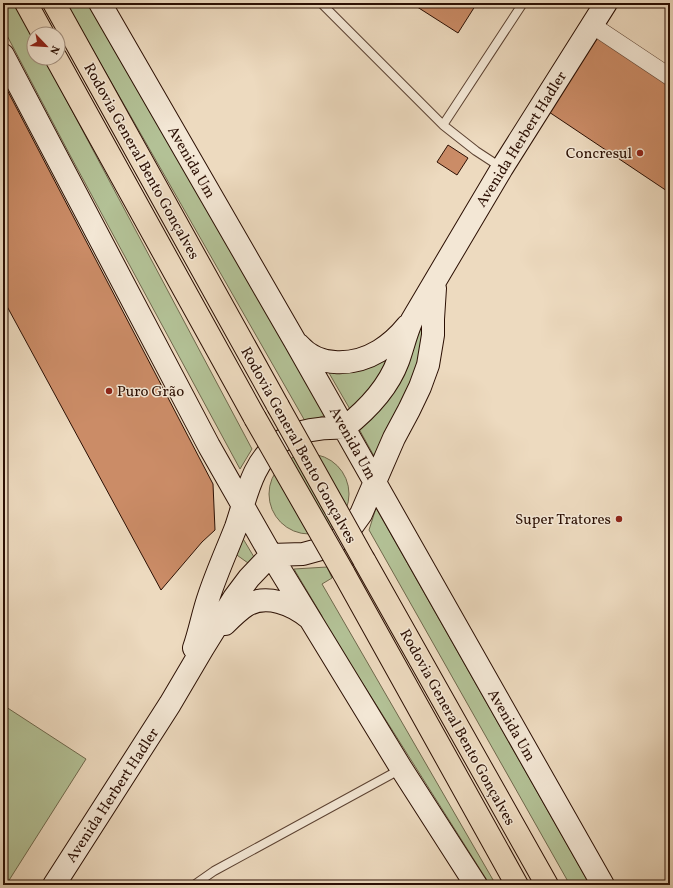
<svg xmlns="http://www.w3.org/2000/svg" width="673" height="888" font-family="Vollkorn,serif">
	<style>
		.green { fill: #b3c196; stroke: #6f684c }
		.building { fill: #cb8c67; stroke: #2b0f03 }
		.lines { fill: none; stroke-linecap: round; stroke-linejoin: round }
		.lane-casing { stroke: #5c4232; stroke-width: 10 }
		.street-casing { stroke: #5c4232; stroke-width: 18 }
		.secondary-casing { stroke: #2b0f03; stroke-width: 24 }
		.highway-casing { stroke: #2b0f03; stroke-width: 24 }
		.lane { stroke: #f3e7d5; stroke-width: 8 }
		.street { stroke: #f3e7d5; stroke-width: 17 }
		.secondary { stroke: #f3e7d5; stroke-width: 22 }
		.highway { stroke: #eddabf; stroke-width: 22 }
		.highway-bridge-casing { stroke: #2b0f03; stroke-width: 24; stroke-linecap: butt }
		.highway-bridge { stroke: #eddabf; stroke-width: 22 }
		.poi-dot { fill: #8f2418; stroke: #f3e7d5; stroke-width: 1.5 }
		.labels { text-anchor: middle; stroke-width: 3; stroke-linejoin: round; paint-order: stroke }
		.street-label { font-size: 15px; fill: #2b0f03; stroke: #f3e7d5 }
		.poi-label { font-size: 15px; fill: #2b0f03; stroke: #f3e7d5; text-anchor: end }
	</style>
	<rect width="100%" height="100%" fill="#eddabf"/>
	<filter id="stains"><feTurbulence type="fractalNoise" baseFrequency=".005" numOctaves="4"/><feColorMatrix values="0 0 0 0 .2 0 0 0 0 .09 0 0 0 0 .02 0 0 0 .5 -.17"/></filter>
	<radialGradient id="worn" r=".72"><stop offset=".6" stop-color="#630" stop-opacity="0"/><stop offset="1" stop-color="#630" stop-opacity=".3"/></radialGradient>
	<!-- green -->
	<path class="green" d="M3,3H14L34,40V58H44L252,449L240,469L71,157L3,28Z
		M66,3H91L326,415L318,418L305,421Z
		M426,308C423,336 419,363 409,390C399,412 384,433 374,456L359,429Z
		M390,354L374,384L351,411L329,373L352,371Z
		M269 494a40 40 0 1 1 80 0a40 40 0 1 1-80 0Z
		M376,508L590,885H570L369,530Z
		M242,537L254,557L248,563L234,553Z
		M327,567L332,578L322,584L496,885H490L365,687L321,620L322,616L294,569Z
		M3,705L86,759L6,885H3Z"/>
	<!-- building -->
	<path class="building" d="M411,3H477L458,33Z
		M600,34L670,81V193L549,112Z
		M3,82L213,484L215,530L202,542L161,590L3,299Z
		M448,145L468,158L457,175L437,162Z"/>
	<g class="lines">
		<!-- lane casing -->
		<g class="lane-casing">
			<path id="lane" d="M321,3L443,125L476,151L502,168
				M443,125L523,3
				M194,885L214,871L401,769"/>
		</g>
		<!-- street casing -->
		<g class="street-casing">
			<path id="street" d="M592,25L670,77"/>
		</g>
		<!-- secondary casing -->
		<g class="secondary-casing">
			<path id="secondary" d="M100,3L296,343L603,885
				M3,55L209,446L271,555L401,768L476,885
				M299,345C319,368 354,366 379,351C390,344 399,336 407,326
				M344,428C367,410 388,388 398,361C403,347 406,333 412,320L502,168L606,3
				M271,555L303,554L325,548L334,543L348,532L361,514L394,438L409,410L420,387L428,365L433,335V319L435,288
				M225,624C232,617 239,610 247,605C267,594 292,604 309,618
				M194,648C200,631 203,613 209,596C217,572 227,550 236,527C246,498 252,461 280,442C297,430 323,427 344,428
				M54,885L170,704L203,648L234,598L249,578L271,555"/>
		</g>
		<!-- highway casing -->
		<g class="highway-casing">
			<path id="highway" d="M26,3L43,34
				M54,3L278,406
				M56,58L255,418
				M364,560L547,885
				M343,572L517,885"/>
		</g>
		<!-- lane -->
		<use href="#lane" class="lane"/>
		<!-- street -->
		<use href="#street" class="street"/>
		<!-- secondary -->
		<use href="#secondary" class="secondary"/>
		<!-- highway -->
		<use href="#highway" class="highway"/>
		<!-- highway-bridge casing -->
		<g class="highway-bridge-casing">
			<path id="highway-bridge" d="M278,406L364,560
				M255,418L343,572"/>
		</g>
		<!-- highway-bridge -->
		<use href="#highway-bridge" class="highway-bridge"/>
	</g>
	<!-- markers -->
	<g class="poi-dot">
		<circle cx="640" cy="153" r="4"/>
		<circle cx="109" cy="391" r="4"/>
		<circle cx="619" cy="519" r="4"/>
	</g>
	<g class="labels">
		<!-- street labels -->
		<g class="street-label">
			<text transform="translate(521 139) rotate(-58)" y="5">Avenida Herbert Hadler</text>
			<text transform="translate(142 161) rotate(61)" y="5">Rodovia General Bento Gonçalves</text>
			<text transform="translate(192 162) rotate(60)" y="5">Avenida Um</text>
			<text transform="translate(353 443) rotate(61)" y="5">Avenida Um</text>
			<text transform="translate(299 445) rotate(61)" y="5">Rodovia General Bento Gonçalves</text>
			<text transform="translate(512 725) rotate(60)" y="5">Avenida Um</text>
			<text transform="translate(458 727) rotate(61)" y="5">Rodovia General Bento Gonçalves</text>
			<text transform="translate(112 795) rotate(-57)" y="5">Avenida Herbert Hadler</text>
		</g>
		<!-- poi labels -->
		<g class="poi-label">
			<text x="632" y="158">Concresul</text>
			<text x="117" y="396" text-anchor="start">Puro Grão</text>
			<text x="611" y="524">Super Tratores</text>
		</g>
	</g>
	<!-- margin -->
	<rect width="673" height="888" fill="none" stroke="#eddabf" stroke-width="16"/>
	<rect x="4" y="4" width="665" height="880" fill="none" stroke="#2b0f03" stroke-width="2"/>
	<rect x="8" y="8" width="657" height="872" fill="none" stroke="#2b0f03"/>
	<!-- north arrow -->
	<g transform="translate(46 46) rotate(115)"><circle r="19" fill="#f3e7d5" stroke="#a39181"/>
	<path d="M0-3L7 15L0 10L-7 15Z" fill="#8f2418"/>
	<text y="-6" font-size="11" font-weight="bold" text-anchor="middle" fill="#2b0f03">N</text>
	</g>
	<rect width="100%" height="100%" filter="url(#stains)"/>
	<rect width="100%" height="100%" fill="url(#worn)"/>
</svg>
